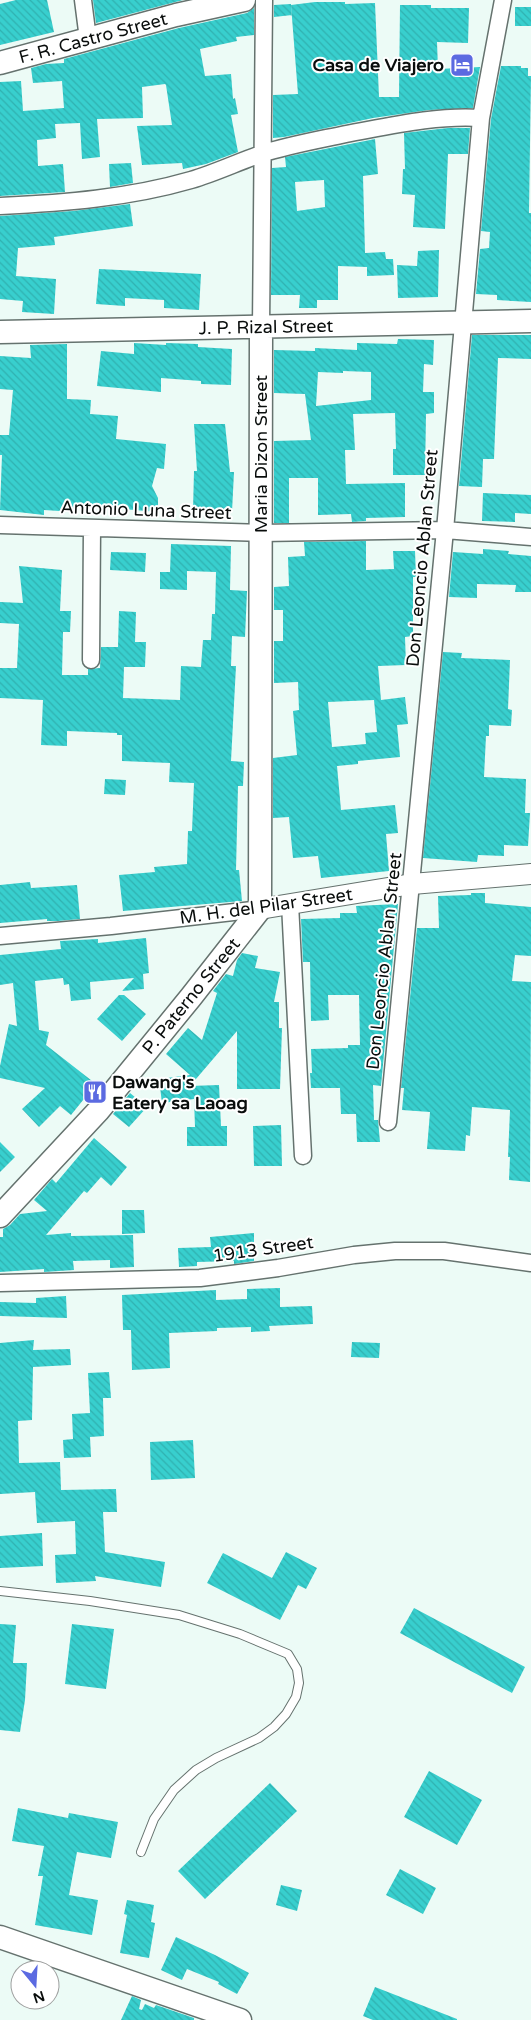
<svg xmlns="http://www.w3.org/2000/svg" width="531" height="2020" font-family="'Varela Round',sans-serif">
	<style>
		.building { fill: url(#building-back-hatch); fill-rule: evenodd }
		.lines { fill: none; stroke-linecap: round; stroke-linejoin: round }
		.service-casing { stroke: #65726e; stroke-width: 10 }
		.minor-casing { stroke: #65726e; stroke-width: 19 }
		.tertiary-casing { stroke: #65726e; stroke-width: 22 }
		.secondary-casing { stroke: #65726e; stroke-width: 25 }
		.service { stroke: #fff; stroke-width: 8 }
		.minor { stroke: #fff; stroke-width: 16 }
		.tertiary { stroke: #fff; stroke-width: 20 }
		.secondary { stroke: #fff; stroke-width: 22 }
		.labels { text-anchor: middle; stroke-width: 4; stroke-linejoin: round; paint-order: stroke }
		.street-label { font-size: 18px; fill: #090d0c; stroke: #fff }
		.poi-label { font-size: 18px; font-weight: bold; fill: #090d0c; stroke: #fff; text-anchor: end }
	</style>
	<defs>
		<pattern id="building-back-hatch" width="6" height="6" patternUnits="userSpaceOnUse" patternTransform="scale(1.25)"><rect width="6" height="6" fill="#38cfce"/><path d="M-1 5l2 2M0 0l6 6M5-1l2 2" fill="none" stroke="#30b1b0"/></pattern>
	</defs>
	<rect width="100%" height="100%" fill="#ecfbf6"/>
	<!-- building -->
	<path class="building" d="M16,0H47L54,32L0,45V4Z
		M93,0H183L96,23Z
		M315,2H345V4L375,3L379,97H399L400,5H431V8H469L468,43L437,42L438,69L480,67L473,108L429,110L373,118L284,137L273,138V95L298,94L291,5Z
		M291,4L292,15L274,17V5Z
		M515,7H531V26H515Z
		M254,8V35L236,37L237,41L200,49L205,76L231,74L233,99L235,98L238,114L231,115L238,152L206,164L183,169L182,163L142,165L137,126L172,125L166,85L165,84L142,87L143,118L97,119L100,157L82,159L80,123L55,124L56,138L37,140L38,166L63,164L65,192L0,196V82L21,81L23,111L64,108L62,81L33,83L31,68L46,64L64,63V59L179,28L247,13Z
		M501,66H521V68H528V76H531L529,213H531V302L497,300V295L476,294L480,249L489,248L490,232L481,231L491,119Z
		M448,128H470L468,154H448L445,229L413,227L415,195L402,194L403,169H405L404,133Z
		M375,139L378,174L363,176L365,253L385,252L386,259H393L394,275L367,276V267L338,266V300H317V308H299L300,295H271L272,168L286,167L285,157ZM324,180L325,207L297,211L295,182Z
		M131,163L133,183L110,187L109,164Z
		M130,204L133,226L54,237L55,245L18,248L16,276L56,279L54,314L22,312L23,301L0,299V216L73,211Z
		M439,250L438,297L398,298L397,265L417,266L418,251Z
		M99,269L201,274L199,310L164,308V300L125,298V306L96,304Z
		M472,335H531V359L498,358L494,459H483L482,487L459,486Z
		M398,339L434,340L433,365L424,364L423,392H434V413L426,414L425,475H393V449H396L395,413L353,414L355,450H345L346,484L405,483V517L366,518V521L352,522L351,514L318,515V478H289V523H274V441L311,440L305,394L274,393V350L315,351V348L357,350V343L397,344ZM343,371L371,372V400L316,406L318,372L343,373Z
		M134,343L166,345V343L198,344V347L232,349L231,385L201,384V381L161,378V392L97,386L101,351L134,354Z
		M67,344V399L91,400L90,414L118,416L116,439L166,444L164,469L157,468L152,486L158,498V512L75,505V512L44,510V515L0,510L2,455H0V435H9L13,390L0,389V356L31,358L30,345Z
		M194,424H225L230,472H234L232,512L193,510L194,471H197Z
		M483,493L531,495V514L515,513V522L482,521Z
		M366,541V570L394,569L393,551H415L416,577H413V636L405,637L406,665L378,666L381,700L405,697L408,724L397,725L400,757L358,761V764L337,766L341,810L395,805L398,833L386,834L389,871L321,878L318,856L293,858L289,817L273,818V758L297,755L293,711L299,710L298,682L274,683V641H283V610H274V587L289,586L288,557L305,556L304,542ZM374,700L377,732L365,733L366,744L332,747L328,702Z
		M171,544L231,546L230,590L247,591L245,637L232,636L231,666H236L231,761L244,762L243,786H238L236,870H239L242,901L123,911L119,875L155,872L154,867L187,864L188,831H192L194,783L169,782L170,763L122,761V735H117V733L67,731V746L41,745L43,700L0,698V668H17L19,624L0,623V602L23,603L19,566L62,570L60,611H71L70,632H63L62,675H88V669L100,668L101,647H118L119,611L136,612L135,642H146L145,667H124L123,698L180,700L181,666L201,667L203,640H211L212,614H215L216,572L187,571V590L160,589V572H170Z
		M483,549L509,551L508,554L531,556V592H515L516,585L477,584V598L449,597L453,552L483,554Z
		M111,552L146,553L145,572L110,570Z
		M443,652L462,653L461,658L510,660L508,709L512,710L511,726L489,725V736H486L484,777L526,779L525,813H530L528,846L504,845V856L478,855L477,862L423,858Z
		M105,779L126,780L125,795L104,794Z
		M30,882L31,888L77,885L80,919L58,921H47V919L0,923V885Z
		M471,893H485V903L531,907V956L515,955L512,981L531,982L530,1182L509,1180L510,1157H508L510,1110L472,1107L470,1136L466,1135L465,1151L427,1149L430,1112L402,1110L404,1088H401L417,928H439L438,896L471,895Z
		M398,904L381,1086L373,1085L374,1120H378L380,1142H357L356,1114H341L340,1088H311L310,1073H312L311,1049L348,1048V1045H360L359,995H328L329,1020L311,1021L310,962H303L301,919L340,918V913H357L356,906Z
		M146,938L149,973L143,974L144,989L122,991L134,978L90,982L91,999L71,1001L69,984L64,985L63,978L35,981L39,1030L49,1032L46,1045L96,1084L71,1115L60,1106L39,1127L22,1109L45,1088L0,1078V1066L9,1024L17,1026L13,983L0,985V955L61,949L60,941L98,939V943Z
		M242,953L258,956L255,968L280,972L274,1002H279V1028H282L280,1089H237V1031L190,1086L219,1085L221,1126H227V1146H187V1127H195L194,1099L162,1103L159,1079L190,1075L166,1054L188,1028L202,1040L217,993L213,991L226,974L233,976L237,960Z
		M119,995H124L146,1014L122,1041L97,1019Z
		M130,1093L147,1107L129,1127L113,1114Z
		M281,1125L282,1166H254L253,1126Z
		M94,1138L127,1167L111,1186L101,1177L87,1193L84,1191L46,1235L71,1233V1236L133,1235L134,1267L110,1268V1260L73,1261L74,1270L44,1272V1269L0,1272V1237H3V1229L10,1225L20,1214L47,1211L34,1200L52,1179L56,1183Z
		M0,1142L15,1157L0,1172Z
		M122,1210H144L145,1233L122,1234Z
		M254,1233V1261L234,1264V1261L197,1262V1266L179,1267L178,1248L211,1247L210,1237Z
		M280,1288V1307L312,1306L313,1324L269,1326L270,1331L251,1332V1327L217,1328V1331L169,1333L170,1368L132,1370L131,1330H123L122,1295L216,1290V1300L247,1299V1289Z
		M66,1296L67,1318L0,1316V1302L36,1303V1298Z
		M34,1340L33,1350L70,1349L71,1365L33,1367L32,1420L18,1421L19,1463L60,1462L61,1490L116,1489L117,1512H103L105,1552L165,1562L161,1587L95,1576L96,1581L56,1583L55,1555L76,1554L75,1521L37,1523L35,1492L0,1494V1343Z
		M352,1342L380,1343L379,1358L351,1357Z
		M109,1372L111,1398H103L104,1436L90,1437L91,1457L64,1458L63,1440L73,1439L72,1414L90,1413L88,1373Z
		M193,1440L195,1478L151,1480L150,1442Z
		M42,1533L43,1566L0,1568V1536Z
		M286,1552L317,1568L306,1589L298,1585L280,1620L207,1583L223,1553L272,1578Z
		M414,1608L525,1667L512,1693L400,1633Z
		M0,1624L16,1625L13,1663H27L25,1700L20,1732L0,1730Z
		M72,1624L114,1629L106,1689L65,1684Z
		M429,1771L482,1800L457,1845L404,1817Z
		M270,1783L297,1811L205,1899L178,1871Z
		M18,1808L68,1818L69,1813L118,1822L111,1858L77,1852L69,1895L98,1900L92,1935L35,1925L43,1876H38L44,1846L12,1841Z
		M400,1869L436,1888L423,1914L386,1895Z
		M281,1885L302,1890L297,1911L276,1905Z
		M127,1900L154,1905L151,1922L155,1923L149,1958L120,1953L127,1915L124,1914Z
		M176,1937L215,1955L249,1973L237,1994L218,1984L219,1982L187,1969L182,1980L161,1970Z
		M375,1987L457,2019V2020H373L363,2016Z
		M132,1996L141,2000L139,2009L142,2010L145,2004L154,2008L156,2005L194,2018V2020H121Z"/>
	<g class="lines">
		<!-- service casing -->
		<g class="service-casing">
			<path id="service" d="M0,1591L90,1601L179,1615L240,1634L288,1654L297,1669L299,1683L296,1697L286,1714L274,1727L259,1738L216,1758L196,1770L174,1790L154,1819L141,1852"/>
		</g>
		<!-- minor casing -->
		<g class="minor-casing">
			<path id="minor" d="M83,0L88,39
				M0,206C64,203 129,198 191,180C215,173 238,162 261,154C289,145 318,140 346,134C390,126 436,115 481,118
				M261,328L264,0
				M0,525L261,533L445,530L531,537
				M91,660L92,529
				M290,904L303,1156
				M0,936L111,926L260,909
				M388,1122L445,530L481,118L503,0
				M0,1283L200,1278L278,1268L354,1255L395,1251H444L531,1263"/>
		</g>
		<!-- tertiary casing -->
		<g class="tertiary-casing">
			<path id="tertiary" d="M260,909L412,884L531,874"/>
		</g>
		<!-- secondary casing -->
		<g class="secondary-casing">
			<path id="secondary" d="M0,63L176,15L244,0
				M0,332L531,321
				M0,1216L98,1111L191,997L260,909L261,328
				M0,1937L240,2020"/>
		</g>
		<!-- service -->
		<use href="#service" class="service"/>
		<!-- minor -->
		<use href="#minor" class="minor"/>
		<!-- tertiary -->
		<use href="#tertiary" class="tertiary"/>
		<!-- secondary -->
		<use href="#secondary" class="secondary"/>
	</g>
	<!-- icons -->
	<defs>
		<g id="hotel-square" transform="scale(1.25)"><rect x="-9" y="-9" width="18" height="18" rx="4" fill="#5b6ae1" stroke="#fff"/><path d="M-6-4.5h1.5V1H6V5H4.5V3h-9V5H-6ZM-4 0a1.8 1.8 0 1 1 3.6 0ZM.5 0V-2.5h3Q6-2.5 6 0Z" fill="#fff"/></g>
		<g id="restaurant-square" transform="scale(1.25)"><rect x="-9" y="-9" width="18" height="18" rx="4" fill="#5b6ae1" stroke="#fff"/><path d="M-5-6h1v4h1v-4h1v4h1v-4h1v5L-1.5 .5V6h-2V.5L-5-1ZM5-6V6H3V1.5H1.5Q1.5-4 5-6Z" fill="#fff"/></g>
	</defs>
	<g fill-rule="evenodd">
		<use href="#hotel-square" x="462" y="65"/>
		<use href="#restaurant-square" x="95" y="1092"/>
	</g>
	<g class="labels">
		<!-- street labels -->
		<g class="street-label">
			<text transform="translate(93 38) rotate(-15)" y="6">F. R. Castro Street</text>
			<text transform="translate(266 327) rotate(-1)" y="6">J. P. Rizal Street</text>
			<text transform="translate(261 454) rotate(-90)" y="6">Maria Dizon Street</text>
			<text transform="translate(146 510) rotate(2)" y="6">Antonio Luna Street</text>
			<text transform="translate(422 558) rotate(-85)" y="6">Don Leoncio Ablan Street</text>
			<text transform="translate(266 906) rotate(-8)" y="6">M. H. del Pilar Street</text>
			<text transform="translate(384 961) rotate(-84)" y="6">Don Leoncio Ablan Street</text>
			<text transform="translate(191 996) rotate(-51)" y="6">P. Paterno Street</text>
			<text transform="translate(263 1249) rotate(-8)" y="6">1913 Street</text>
		</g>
		<!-- poi labels -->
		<g class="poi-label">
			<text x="444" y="71">Casa de Viajero</text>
			<text x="112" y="1088" text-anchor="start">Dawang's<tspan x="112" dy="21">Eatery sa Laoag</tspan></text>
		</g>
	</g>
	<!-- north arrow -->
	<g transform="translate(35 1985) rotate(162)"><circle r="24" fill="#ffffff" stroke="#9d9e9e"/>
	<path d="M0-4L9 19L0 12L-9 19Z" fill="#5b6ae1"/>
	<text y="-8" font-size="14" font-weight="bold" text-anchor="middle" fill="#090d0c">N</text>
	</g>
</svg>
